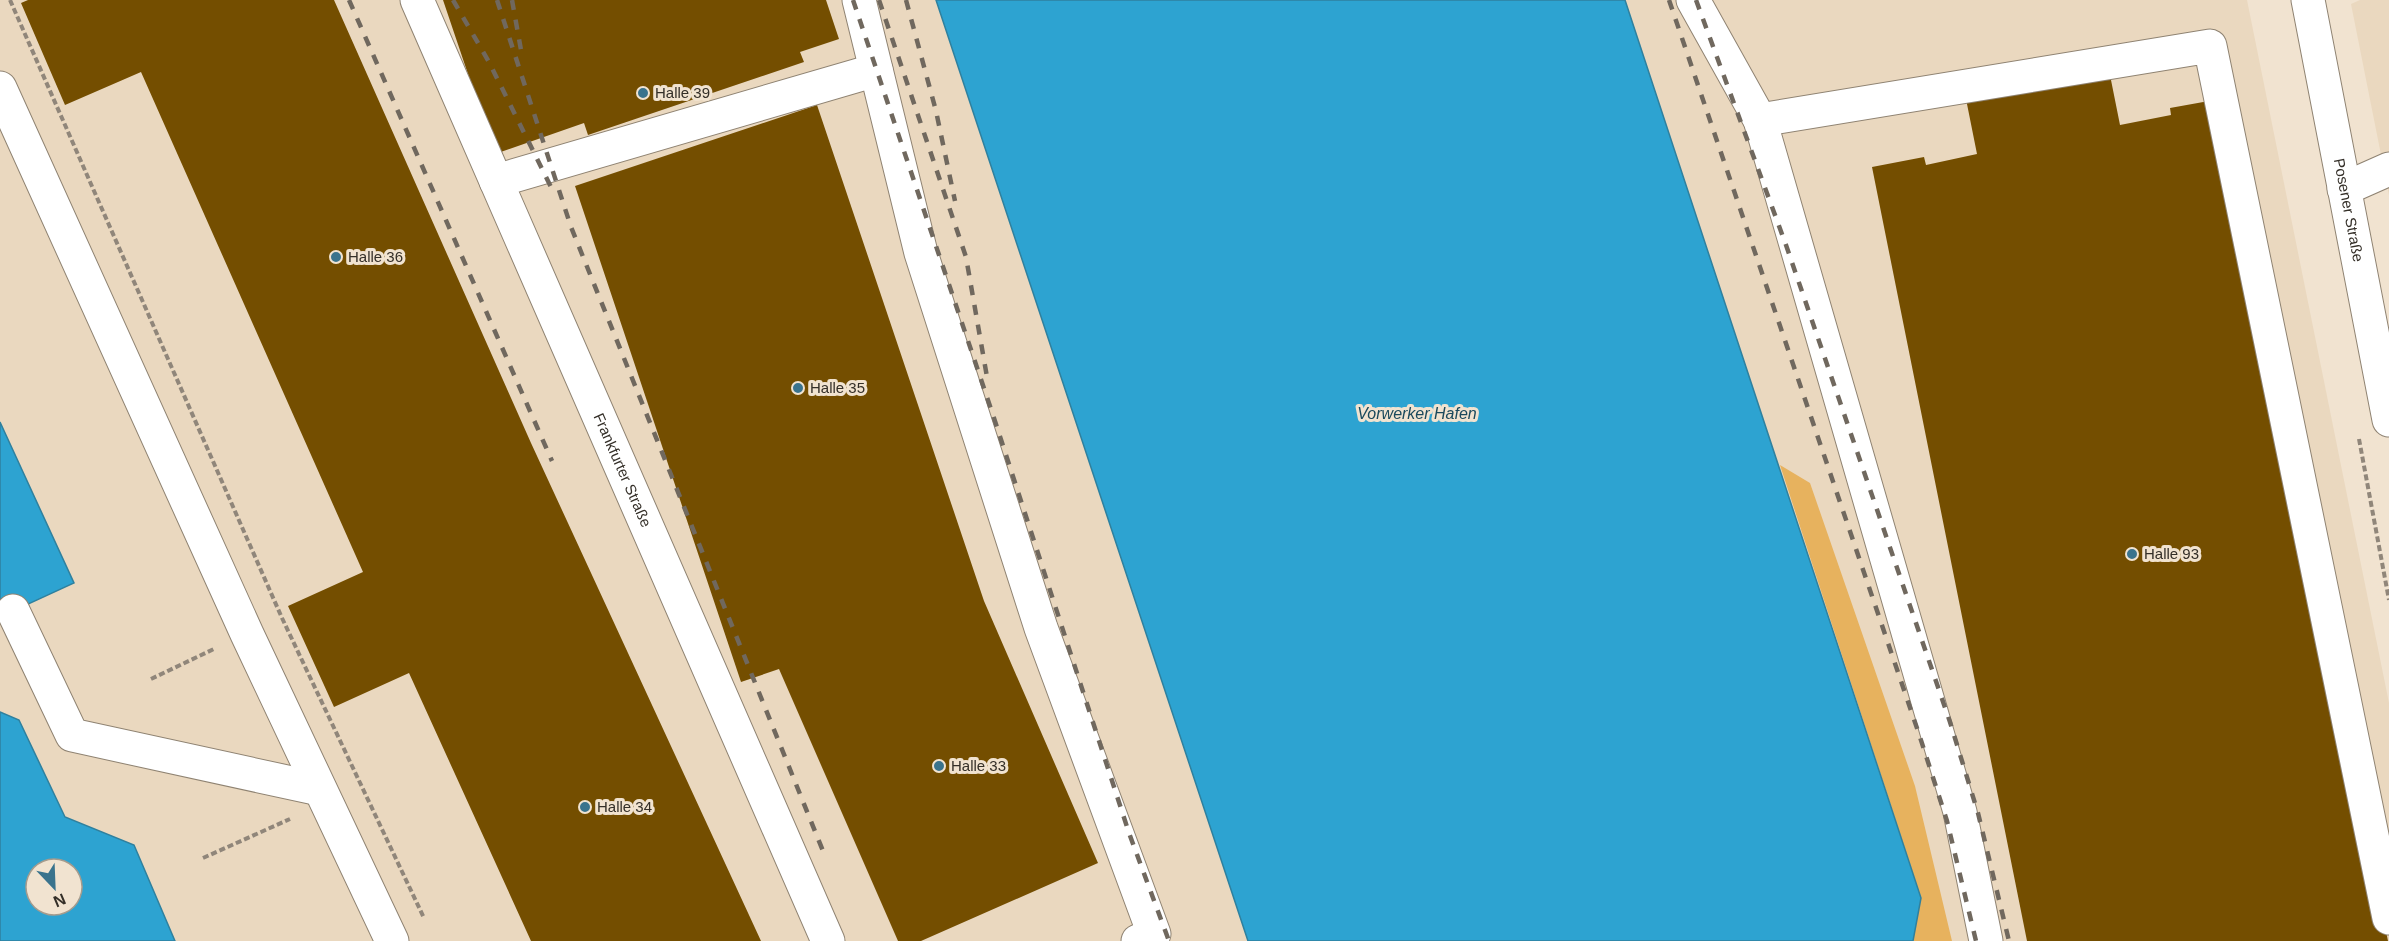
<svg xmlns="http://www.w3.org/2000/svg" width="2389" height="941" font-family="Arial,sans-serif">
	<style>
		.built { fill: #ead8bf }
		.green { fill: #e7b25e }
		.water { fill: #2da3d1; stroke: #2f809e; stroke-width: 1.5; fill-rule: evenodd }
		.building { fill: #744e00 }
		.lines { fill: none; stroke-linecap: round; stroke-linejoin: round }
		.minor-casing { stroke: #8f8372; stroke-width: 35 }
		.path { stroke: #90867a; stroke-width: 4; stroke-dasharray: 6 3; stroke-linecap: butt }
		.minor { stroke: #fff; stroke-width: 33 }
		.rail { stroke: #70685e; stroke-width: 4.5; stroke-dasharray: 10 10; stroke-linecap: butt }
		.poi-dot { fill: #3a738d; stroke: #f1e3d0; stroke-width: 2 }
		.labels { text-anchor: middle; stroke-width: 6; stroke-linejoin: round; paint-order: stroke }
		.poi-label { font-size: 15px; fill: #342f28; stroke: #f1e3d0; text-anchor: start }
		.street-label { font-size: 15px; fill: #342f28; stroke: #f1e3d0 }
		.water-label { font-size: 16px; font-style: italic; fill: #1a495c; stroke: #f1e3d0 }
	</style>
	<rect width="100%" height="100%" fill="#f1e3d0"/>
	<!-- built -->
	<path class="built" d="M0,0H936L1248,941H175L134,845L65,817L19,720L0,712V617L74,583L0,422Z
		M1625,0H2247L2389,703V941H1913L1921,898Z
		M2360,0H2389V195L2351,4Z"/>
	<!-- green -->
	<path class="green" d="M1780,465L1810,483L1915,786L1952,941H1913L1921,898Z"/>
	<!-- water -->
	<path class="water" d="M936,0H1625L1921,898L1913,941H1248Z
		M0,422L74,583L0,617Z
		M0,712L19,720L65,817L134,845L175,941H0ZM36,869H72V905H36Z"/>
	<!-- building -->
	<path class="building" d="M28,0H334L531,443L761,941H531L409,673L334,707L288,606L363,572L141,72L65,105L21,3Z
		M443,0H826L839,39L800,52L804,62L588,135L584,123L495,154Z
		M2109,70L2120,125L2171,115L2170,108L2220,99L2388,941H2027L1872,167L1924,157L1926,165L1977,154L1966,99Z
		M817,105L984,601L1098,863L921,941H898L779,669L741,682L575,186Z"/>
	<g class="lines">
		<!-- minor casing -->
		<g class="minor-casing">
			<g id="minor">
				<path id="s1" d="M417,0L828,941"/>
				<path d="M859,0L921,253L1041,628L1154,934L1138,941"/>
				<path d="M1693,0L1760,120L1960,812L1986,941"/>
				<path id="s2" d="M2308,0L2389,420"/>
				<path d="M0,88L247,634L392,941"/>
				<path d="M1760,120L2210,46L2389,918"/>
				<path d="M496,181L876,70"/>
				<path d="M2344,189L2389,169"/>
				<path d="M13,611L72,735L319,789"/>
			</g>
		</g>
		<!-- path -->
		<path class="path" d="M10,0L282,618L424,918
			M2359,439L2389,600
			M151,679L216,648
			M203,858L290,819"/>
		<!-- minor -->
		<use href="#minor" class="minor"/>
		<!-- rail -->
		<path class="rail" d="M349,0L552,461
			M453,0L489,62L553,191
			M497,0L571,227L825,856
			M512,0L521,50
			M853,0L993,415L1129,833L1169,941
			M879,0L966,257L987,377
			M906,0L936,111L955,201
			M1669,0L1919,734L1947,821L1976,941
			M1696,0L1786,245L1950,722L1978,813L2009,941"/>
	</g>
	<!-- markers -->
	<g class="poi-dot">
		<circle cx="643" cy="93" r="6"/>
		<circle cx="336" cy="257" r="6"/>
		<circle cx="798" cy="388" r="6"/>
		<circle cx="2132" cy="554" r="6"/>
		<circle cx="939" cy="766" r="6"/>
		<circle cx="585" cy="807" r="6"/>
	</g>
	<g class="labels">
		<!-- poi labels -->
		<g class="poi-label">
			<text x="655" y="98">Halle 39</text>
			<text x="348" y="262">Halle 36</text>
			<text x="810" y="393">Halle 35</text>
			<text x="2144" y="559">Halle 93</text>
			<text x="951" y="771">Halle 33</text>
			<text x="597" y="812">Halle 34</text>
		</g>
		<!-- street labels -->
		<g class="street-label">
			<text dy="5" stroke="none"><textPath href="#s2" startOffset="214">Posener Straße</textPath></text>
			<text dy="5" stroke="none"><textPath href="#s1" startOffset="513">Frankfurter Straße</textPath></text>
		</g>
		<!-- water labels -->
		<g class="water-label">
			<text x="1417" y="419">Vorwerker Hafen</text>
		</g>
	</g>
	<!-- north arrow -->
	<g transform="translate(54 887) rotate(157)"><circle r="28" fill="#f1e3d0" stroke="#a59b8d" stroke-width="1.5"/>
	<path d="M0-4.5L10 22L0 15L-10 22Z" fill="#3a738d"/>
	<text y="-9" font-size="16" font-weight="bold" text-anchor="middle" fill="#342f28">N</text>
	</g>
</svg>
